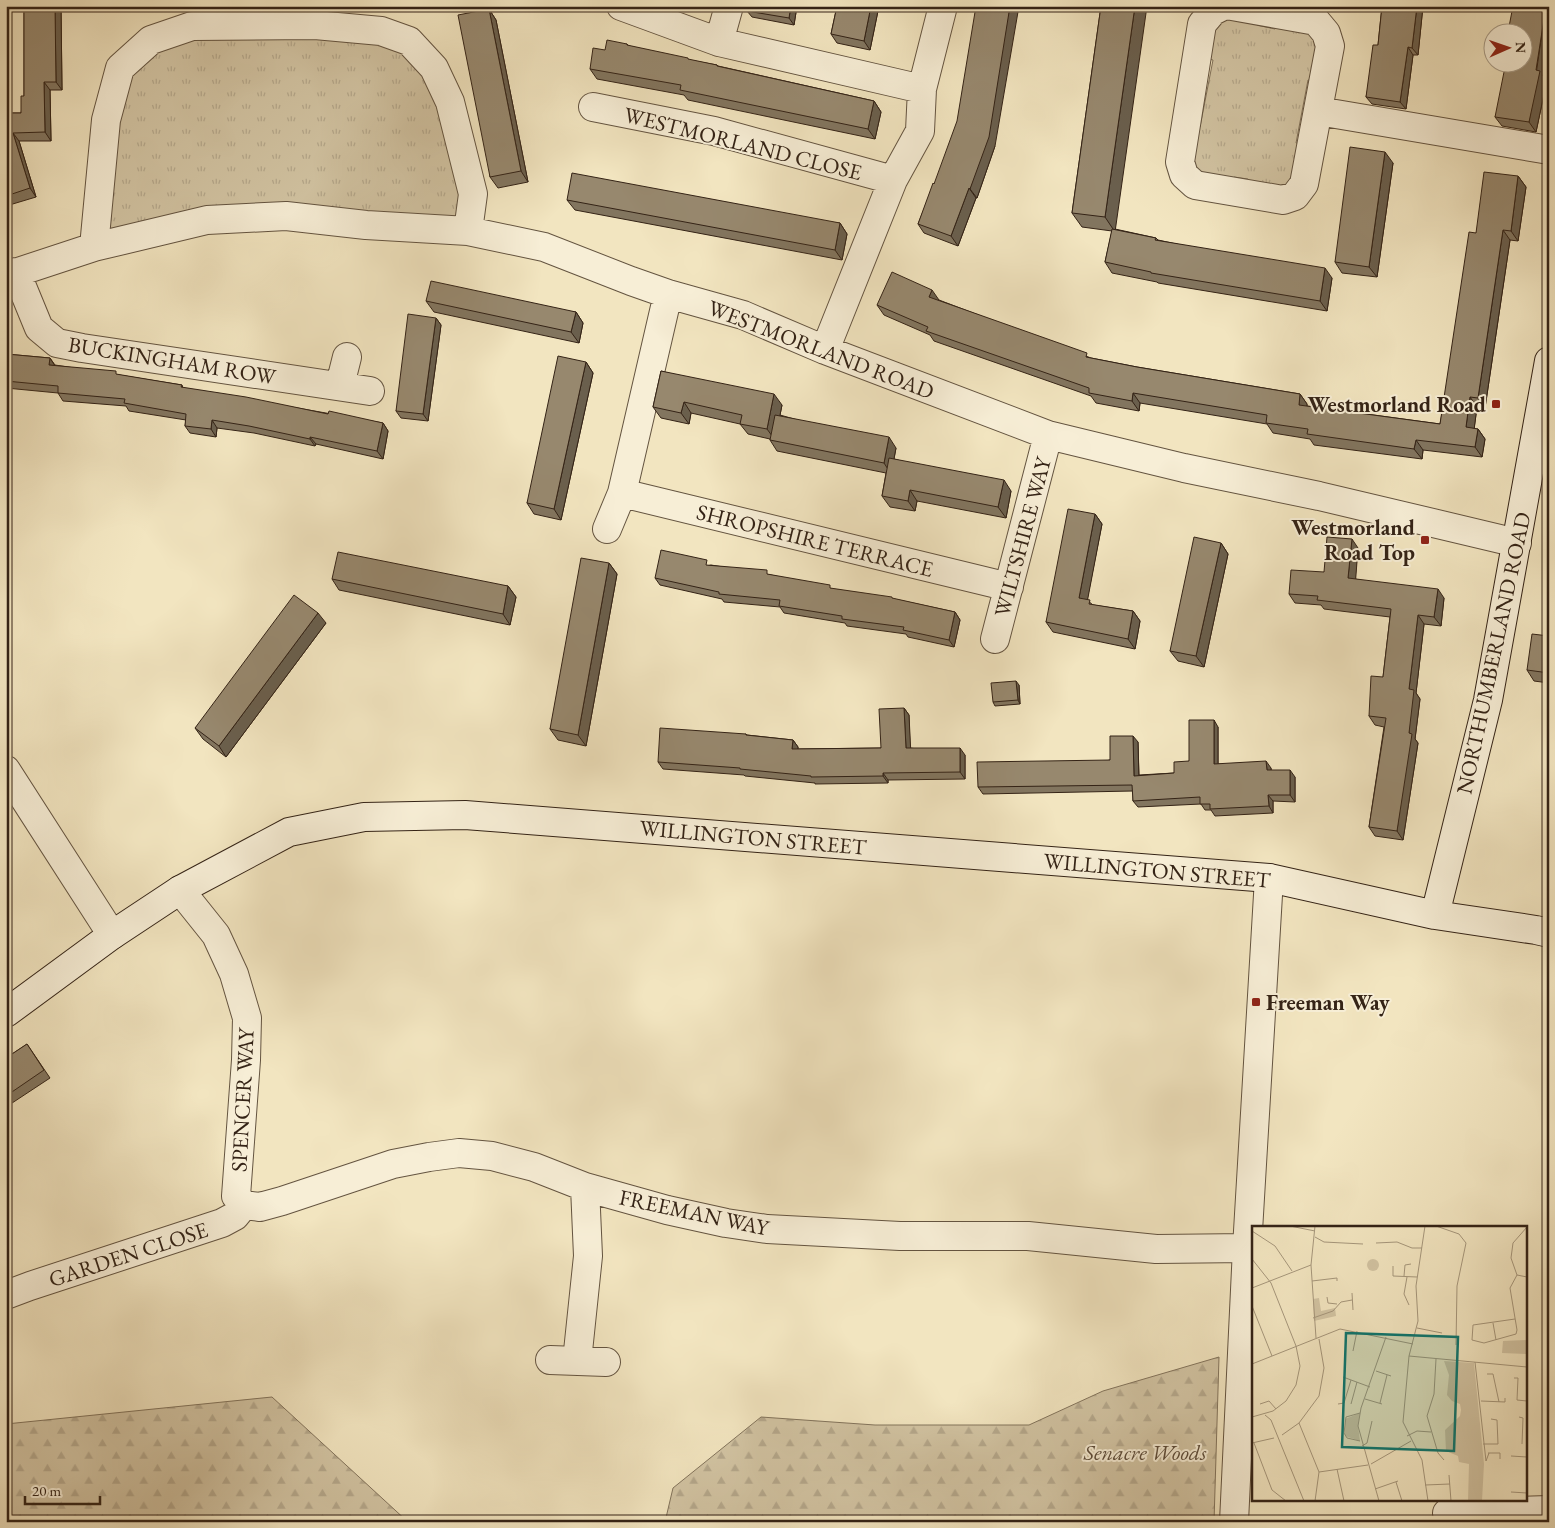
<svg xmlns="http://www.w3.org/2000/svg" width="1555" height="1528" font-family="'EB Garamond',serif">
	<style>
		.grass { fill: url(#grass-tufts); stroke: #83745c }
		.forest { fill: url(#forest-firs); stroke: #83745c }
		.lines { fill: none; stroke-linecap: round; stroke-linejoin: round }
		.street-casing { stroke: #645440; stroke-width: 30 }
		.secondary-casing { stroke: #342316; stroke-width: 30 }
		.street { stroke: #f7eed6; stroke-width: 28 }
		.secondary { stroke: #f7eed6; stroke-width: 28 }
		.wall { fill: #82755f; stroke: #342316 }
		.shaded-wall { fill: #6a5f4d; stroke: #342316 }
		.building { fill: #97886e; stroke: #342316 }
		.poi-dot { fill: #8f2418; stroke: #f7eed6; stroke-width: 2 }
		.labels { text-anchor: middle; stroke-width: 4; stroke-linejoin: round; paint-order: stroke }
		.street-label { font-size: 22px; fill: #342316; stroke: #f7eed6 }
		.poi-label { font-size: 22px; font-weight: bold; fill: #342316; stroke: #f7eed6; text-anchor: end }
		.park-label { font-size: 22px; font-style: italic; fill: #5c4b39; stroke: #f7eed6 }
		.inset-road { fill: none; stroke: #a6977c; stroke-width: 1 }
		.view { fill: #0f766e; fill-opacity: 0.15; stroke: #0f766e; stroke-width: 2.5 }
		.inset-edge { fill: none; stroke: #342316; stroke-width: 2.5 }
	</style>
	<defs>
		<pattern id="grass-tufts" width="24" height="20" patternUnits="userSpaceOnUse" patternTransform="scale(1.25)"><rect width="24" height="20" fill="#d2c4a3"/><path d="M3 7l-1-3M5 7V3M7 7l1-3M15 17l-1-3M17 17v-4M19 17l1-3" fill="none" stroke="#b5a88c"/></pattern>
		<pattern id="forest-firs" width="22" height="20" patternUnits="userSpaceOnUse" patternTransform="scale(1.25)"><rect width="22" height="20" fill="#d2c4a3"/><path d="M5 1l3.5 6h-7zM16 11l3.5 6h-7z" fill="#b5a88c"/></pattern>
	</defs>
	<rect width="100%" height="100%" fill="#f2e5c0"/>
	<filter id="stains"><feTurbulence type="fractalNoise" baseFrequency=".004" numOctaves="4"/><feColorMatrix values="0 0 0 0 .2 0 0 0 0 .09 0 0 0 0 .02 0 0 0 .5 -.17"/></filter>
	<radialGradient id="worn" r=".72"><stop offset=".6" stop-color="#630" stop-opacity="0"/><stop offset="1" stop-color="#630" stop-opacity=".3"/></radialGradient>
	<!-- grass -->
	<path class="grass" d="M1225,18L1257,21V25L1275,29L1276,24L1309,30L1320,45L1314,80H1308L1296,143L1301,144L1289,185L1280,188L1247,183L1248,179L1234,177L1233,181L1199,173L1191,159L1197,127H1200L1213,60L1209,59L1214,29Z
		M381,31L434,68L468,231L286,216L94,247L106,120L151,40Z"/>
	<!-- forest -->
	<path class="forest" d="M1219,1357L1214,1522H665L673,1488L761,1417L875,1425H1029L1103,1391Z
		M272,1397L408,1522H6V1424Z"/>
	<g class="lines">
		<!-- street casing -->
		<g class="street-casing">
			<path id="street" d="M621,6L719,42L922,89
				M1223,6L1213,11L1202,24L1180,162L1184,175L1195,185L1283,200L1295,196L1304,184L1330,46L1326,33L1316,21L1232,6
				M719,42L729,6
				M593,107L714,131L893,180
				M1318,111L1549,150
				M94,247L106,120L120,68L151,40L192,26L315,25L381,31L409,41L434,68L450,102L473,194L468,231
				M16,272L39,328L57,343L82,348L370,391
				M6,276L94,247L207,220L286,216L366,225L468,231L544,247L631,281L668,294L743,315L825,350L1048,435L1184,468L1319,496L1517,543
				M825,350L893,180L920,131L922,89L943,6
				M340,385L347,357
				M622,493L1009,587
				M607,529L622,493L668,294
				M995,639L1048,435
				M6,770L112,935
				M180,890L216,935L234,974L247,1018L246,1060L236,1196L244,1205
				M244,1205L260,1207L282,1201L393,1164L429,1157L459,1153L492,1156L534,1167L585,1187L667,1210L726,1223L767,1229L900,1236H1028L1156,1249L1247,1248
				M6,1295L30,1286L222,1223L235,1216L244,1205
				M550,1360L606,1362
				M577,1361L588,1256L585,1187
				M1447,1513L1549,1510
				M1234,1522L1247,1248L1269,878"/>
		</g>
		<!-- secondary casing -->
		<g class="secondary-casing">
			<path id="secondary" d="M1435,915L1488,700L1549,361
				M6,1013L112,935L180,890L289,832L364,817L465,815L1269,878L1435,915L1536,930L1549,933"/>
		</g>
		<!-- street -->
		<use href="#street" class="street"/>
		<!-- secondary -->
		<use href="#secondary" class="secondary"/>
	</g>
	<!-- wall -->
	<path class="wall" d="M24,6L61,7L62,90H50L51,141H19L36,197L6,206V113H21L24,96Z
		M797,6L794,25L752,17L747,11Z
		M837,6H879L870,50L837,43L831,34Z
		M1101,6L1115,229L1156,238L1158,240L1332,278L1327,311L1158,283L1157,282L1112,273L1105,262L1112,231L1082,227L1072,213Z
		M1382,6H1423L1418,55H1413L1406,109L1372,104L1366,97L1378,45Z
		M1549,6V42L1543,76L1547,80L1536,132L1502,126L1495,117Z
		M489,9L496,20L528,182L498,188L490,177Z
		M627,44L629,46L689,60L717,65L718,66L874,101L881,112L875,139L688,100L684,95L597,79L590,69L605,50Z
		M995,146L977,198H976L958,246L924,233L918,224L934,184Z
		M1393,163L1377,277L1342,273L1335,262Z
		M1518,176L1526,187L1518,241L1510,240L1485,408L1477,407L1474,429H1478L1485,439L1482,457L1423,450L1422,459L1314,445L1310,439L1273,433L1267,424L1140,403L1139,411L1096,403L1091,396L934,341L930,335L884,315L877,305L939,300L1091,358L1137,367L1300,394L1307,404V406L1440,424L1476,233Z
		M567,200L840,223L847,234L842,260L575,210Z
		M426,301L576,312L583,323L579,343L434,312Z
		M436,318L441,325L428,421L401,418L396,411Z
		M6,354L50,358L55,365L119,375L182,385L183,388L383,423L388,431L383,459L316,444L315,446L254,433L217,428L216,437L190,433L185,426L186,420L129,411L126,406L63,401L58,393L6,388Z
		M586,362L593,373L561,520L534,514L527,503Z
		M661,371L782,405L780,415L896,448L894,459L1011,491L1006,518L917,501L915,511L890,507L882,496L886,473L777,451L770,440V439L748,434L740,424L691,413L689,424L661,418L653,407Z
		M1095,514L1102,524L1087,600L1093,605L1133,611L1140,621L1135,649L1053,632L1046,622Z
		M1221,543L1228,554L1204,667L1178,661L1170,651Z
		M1358,548L1355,579L1444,598L1441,626L1424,624L1416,693L1420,699L1415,739L1418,743L1403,840L1375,836L1369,827L1384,727L1375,725L1369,716L1383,677L1390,617L1324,609L1321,605L1295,603L1289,594L1324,572Z
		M609,563L617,574L586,746L558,740L550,729Z
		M711,565L771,575L833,589L894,599L955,612L960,620L954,647L908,637L906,634L847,626L845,623L784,613L780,607L724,602L722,599L660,585L655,578Z
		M332,579L508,586L516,597L510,625L339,590Z
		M326,623L226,757L203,739L195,728Z
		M1549,636V683L1534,681L1527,670Z
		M1019,685L1020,704L995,706L993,702Z
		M904,708L909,715L910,748L965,755V779L888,780V783L815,784V783L745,776L744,775L663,769L658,762L746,734L747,735L793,740L798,747V749L881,748Z
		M1218,727V764L1271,768V770L1295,777V802L1273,801V813L1215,816L1211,810H1205L1201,804L1138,807L1133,801V791L983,794L978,787L1110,760L1138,742L1139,775L1174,773L1189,761Z
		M27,1044L50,1078L6,1107V1058Z"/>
	<!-- shaded-wall -->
	<path class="shaded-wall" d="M55,6L61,7L62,90L56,82Z
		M791,6H797L794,25L789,18Z
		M871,6H879L870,50L864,41Z
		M1010,6H1019L995,146L977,198L970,189Z
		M1135,6H1147L1115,232L1105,217Z
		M1417,6H1423L1418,55L1412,48Z
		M1546,6H1549V42L1543,76L1547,80L1536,132L1529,122Z
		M489,9L496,20L528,182L521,171Z
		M1408,47L1413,55L1406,109L1400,102Z
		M44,82L50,90L51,141L45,132Z
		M874,101L881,112L875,139L868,129Z
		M13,133L19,141L36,197L30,188Z
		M1385,152L1393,163L1377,277L1369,267Z
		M1518,176L1526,187L1518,241L1511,231Z
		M969,188L976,198L958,246L951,236Z
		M840,223L847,234L842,260L835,250Z
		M1503,230L1510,240L1485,408L1478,398Z
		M1325,268L1332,278L1327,311L1320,301Z
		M932,290L939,300L936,307L929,297Z
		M576,312L583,323L579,343L571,332Z
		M436,318L441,325L428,421L423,414Z
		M50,358L55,366L49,365Z
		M586,362L593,373L561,520L554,509Z
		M1133,393L1140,403L1139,411L1132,401Z
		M774,394L782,405L775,440L767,429Z
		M1300,394L1307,404L1306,415L1299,405Z
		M1470,397L1477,407L1473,438L1466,427Z
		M684,402L691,413L689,424L681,413Z
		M212,420L217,428L216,437L211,429Z
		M383,423L388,431L383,459L377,451Z
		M1478,429L1485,439L1482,457L1475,447Z
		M310,437L316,444L315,446L310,439Z
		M889,437L896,448L891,474L884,463Z
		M1416,440L1423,450L1422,459L1414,449Z
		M1004,480L1011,491L1006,518L998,507Z
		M910,490L917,501L915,511L908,501Z
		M1095,514L1102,524L1086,608L1079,598Z
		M1352,539L1358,548L1355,588L1348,578Z
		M1221,543L1228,554L1204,667L1196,656Z
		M609,563L617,574L586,746L578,735Z
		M508,586L516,597L510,625L503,614Z
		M1438,589L1444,598L1441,626L1434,617Z
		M1133,611L1140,621L1135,649L1128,639Z
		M955,612L960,620L954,647L949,640Z
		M318,613L326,623L226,757L219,746Z
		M1418,615L1424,624L1416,693L1420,699L1415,739L1418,743L1403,840L1397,831L1409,733V689Z
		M1016,681L1019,685L1020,704L1018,700Z
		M904,708L909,715L911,756L906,748Z
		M1214,720L1218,727V771L1214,764Z
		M1133,736L1138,742L1139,782L1134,776Z
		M793,740L798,747L797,756L792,749Z
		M960,748L965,755V779L960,772Z
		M1266,761L1271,768V776L1267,770Z
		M1290,770L1295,777V802L1290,795Z
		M883,773L888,780V783L883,776Z
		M1268,795L1273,801V813L1269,806Z"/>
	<!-- building -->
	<path class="building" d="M24,6H55L56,82H44L45,132L13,133L30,188L6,196V113H21V96H24Z
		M748,6H791L789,18L747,11Z
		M837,6H871L864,41L831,34Z
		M976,6H1010L989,137L970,189L969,188L951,236L918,224L933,183L934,184L957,121Z
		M1101,6H1135L1105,217L1072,213Z
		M1382,6H1417L1412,48L1408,47L1400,102L1366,97L1373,45H1378Z
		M1513,6H1546L1536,70L1540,71L1529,122L1495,117L1506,62H1522V32H1508Z
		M489,9L521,171L490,177L458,15Z
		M607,40L627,44V45L688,58V59L717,65V66L874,101L868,129L680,90L681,85L590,69L593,48L605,50Z
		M1350,147L1385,152L1369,267L1335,262Z
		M1484,172L1518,176L1511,231L1503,230L1478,398L1470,397L1466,427L1478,429L1475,447L1416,440L1414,449L1307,434L1308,429L1266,423L1267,415L1133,393L1132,401L1089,393V388L926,331L928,327L877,305L892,272L932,290L929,297L1087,353L1086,357L1137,367L1300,394L1299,405L1440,424L1469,232L1476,233Z
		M572,173L840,223L835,250L567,200Z
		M1112,229L1156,238L1155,240L1325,268L1320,301L1151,273V272L1105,262Z
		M431,281L576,312L571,332L426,301Z
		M408,314L436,318L423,414L396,411Z
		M6,354L50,358L49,365L116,371V374L182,385L181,387L246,397L328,414L329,411L383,423L377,451L310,437V439L249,426L212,420L211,429L185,426L186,414L124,403L125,399L58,393V386L6,381Z
		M558,356L586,362L554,509L527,503Z
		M661,371L774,394L767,429L740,424L742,415L684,402L681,413L653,407Z
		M775,415L889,437L884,463L770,440Z
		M889,458L1004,480L998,507L910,490L908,501L882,496Z
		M1068,509L1095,514L1079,598L1090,600L1089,604L1133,611L1128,639L1046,622Z
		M1194,537L1221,543L1196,656L1170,651Z
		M1327,537L1352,539L1348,578L1438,589L1434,617L1418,615L1409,689L1414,690L1409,733L1412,734L1397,831L1369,827L1386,718L1369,716L1371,676L1383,677L1391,609L1317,600L1318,596L1289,594L1291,570L1324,572Z
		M661,550L707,560L706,565L767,570V574L830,585V588L892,597V598L955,612L949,640L903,630L904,627L842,619V616L779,606L780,600L719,594V592L655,578Z
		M338,552L508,586L503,614L332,579Z
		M581,558L609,563L578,735L550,729Z
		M294,595L318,613L219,746L195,728Z
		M1532,634L1549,636V673L1527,670Z
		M1016,681L1018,700L993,702L991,683Z
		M904,708L906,748H960V772L883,773V776L811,777V776L740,769V768L658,762L660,728L746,734V735L793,740L792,749L881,748L879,709Z
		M1189,720H1214V764L1266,761L1267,770H1290V795H1268L1269,806L1210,809V804H1200V797L1133,801L1132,785L978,787L977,762L1110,760V736H1133L1134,776L1174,773V762L1189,761Z
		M27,1044L44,1070L6,1096V1058Z"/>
	<!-- markers -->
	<g class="poi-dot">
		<rect x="1491" y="399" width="10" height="10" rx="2.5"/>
		<rect x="1420" y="535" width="10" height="10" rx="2.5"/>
		<rect x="1251" y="997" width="10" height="10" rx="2.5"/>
	</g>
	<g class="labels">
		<!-- street labels -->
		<g class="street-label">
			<text transform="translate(743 143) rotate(14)" y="8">WESTMORLAND CLOSE</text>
			<text transform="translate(821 349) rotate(21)" y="8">WESTMORLAND ROAD</text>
			<text transform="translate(172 360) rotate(9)" y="8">BUCKINGHAM ROW</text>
			<text transform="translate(1022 537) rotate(-75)" y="8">WILTSHIRE WAY</text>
			<text transform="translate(815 540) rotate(14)" y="8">SHROPSHIRE TERRACE</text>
			<text transform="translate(1493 653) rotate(-78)" y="8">NORTHUMBERLAND ROAD</text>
			<text transform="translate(753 837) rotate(5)" y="8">WILLINGTON STREET</text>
			<text transform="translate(1157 870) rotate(5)" y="8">WILLINGTON STREET</text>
			<text transform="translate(242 1100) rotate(-87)" y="8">SPENCER WAY</text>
			<text transform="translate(694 1212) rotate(12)" y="8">FREEMAN WAY</text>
			<text transform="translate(128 1254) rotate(-18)" y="8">GARDEN CLOSE</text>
		</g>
		<!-- poi labels -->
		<g class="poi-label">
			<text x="1486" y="412">Westmorland Road</text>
			<text x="1415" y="535">Westmorland<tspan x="1415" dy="25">Road Top</tspan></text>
			<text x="1266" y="1010" text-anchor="start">Freeman Way</text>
		</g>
		<!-- park labels -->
		<g class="park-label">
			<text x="1145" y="1460">Senacre Woods</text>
		</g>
	</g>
	<!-- overview -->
	<g transform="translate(1252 1226)">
		<rect width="275" height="275" fill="#f2e5c0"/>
		<path d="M67,72L69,85L83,82L84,90L62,95L61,73ZM275,114V128L250,127L251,115ZM108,187L106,200L108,215L93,210V193Z" fill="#d2c4a3"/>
		<path d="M192,135L222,137L232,238L230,275H216L217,238L207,236L206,230L194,225L193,204L208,190L209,184L208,178L200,175L195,169L197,149Z" fill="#d2c4a3"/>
		<path d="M115 39a6 6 0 1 1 12 0a6 6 0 1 1-12 0Z" fill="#d2c4a3"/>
		<path class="inset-road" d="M38,0L63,5M63,0L59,39L64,112M173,0L164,60L166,95L157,130L151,196L170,234L176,275M184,0L207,8L214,17L205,60L204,119M275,1L261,17L259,32L265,49L275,51M0,5L23,20L40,45M63,11L72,16L111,18M124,17L145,16L160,22H170M0,33L19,57L44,120L48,140L44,159L34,175L21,185L0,191M141,40V50L165,51M152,50L153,39L159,38M155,51L152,68L157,79M60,55L85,52V55M0,62L59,39M100,67L101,84M75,71L76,77L85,78M0,80L20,130M61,92L81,85L89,76L100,74M263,93L221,99L220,114L232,117L264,108L265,104L258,62L265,49M241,97L244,114M165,102L190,107M101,125L105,105M157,130L275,141M184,133L182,168L175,190L186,227L192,234M223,136L234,235L237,227M0,138L88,103L161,118M124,145L139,150M235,148H241L247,176M91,151L118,161M262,152H266L265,174L275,175M113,173L130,178M229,175L253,176V172M128,177L135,149M8,178L17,175L24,183M86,178L92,177L99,154M99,178L105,156M108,187L94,191L92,207L95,212L108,215M13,189L19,194L52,275M267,191L271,192L270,218M47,197L67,246L63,275M30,209L47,197L67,170L72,142L67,113M155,210L165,205L179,206M0,217L22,212M2,217L20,264L34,275M231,218H246L245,194L239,193M110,220L115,217L120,195M236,227H248V233M259,230L275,231M119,238L159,215M85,243L92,275M67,246L116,239M197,249L199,275M144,256L150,275M173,259L198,258M123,263L146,255M259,266L275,267M127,275L106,200L109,182L134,111"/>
		<path class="view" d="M94,107L206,111L202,225L90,221Z"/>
		<rect width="275" height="275" class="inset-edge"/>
	</g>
	<!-- margin -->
	<rect width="1555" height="1528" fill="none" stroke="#f2e5c0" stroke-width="25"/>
	<rect x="8" y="8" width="1540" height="1513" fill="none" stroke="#342316" stroke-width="2.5"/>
	<rect x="12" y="12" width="1530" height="1503" fill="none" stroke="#342316"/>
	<!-- north arrow -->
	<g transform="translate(1508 48) rotate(88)"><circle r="24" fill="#f7eed6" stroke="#a99d89"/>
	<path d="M0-4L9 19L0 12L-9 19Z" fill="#8f2418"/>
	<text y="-8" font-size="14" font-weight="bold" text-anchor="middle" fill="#342316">N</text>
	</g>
	<!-- scale -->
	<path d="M25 1496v8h75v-8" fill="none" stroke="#342316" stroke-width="2.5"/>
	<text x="32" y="1496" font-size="15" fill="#342316" stroke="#f7eed6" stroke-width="4" paint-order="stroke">20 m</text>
	<rect width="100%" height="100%" filter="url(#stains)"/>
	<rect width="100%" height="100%" fill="url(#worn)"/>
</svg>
